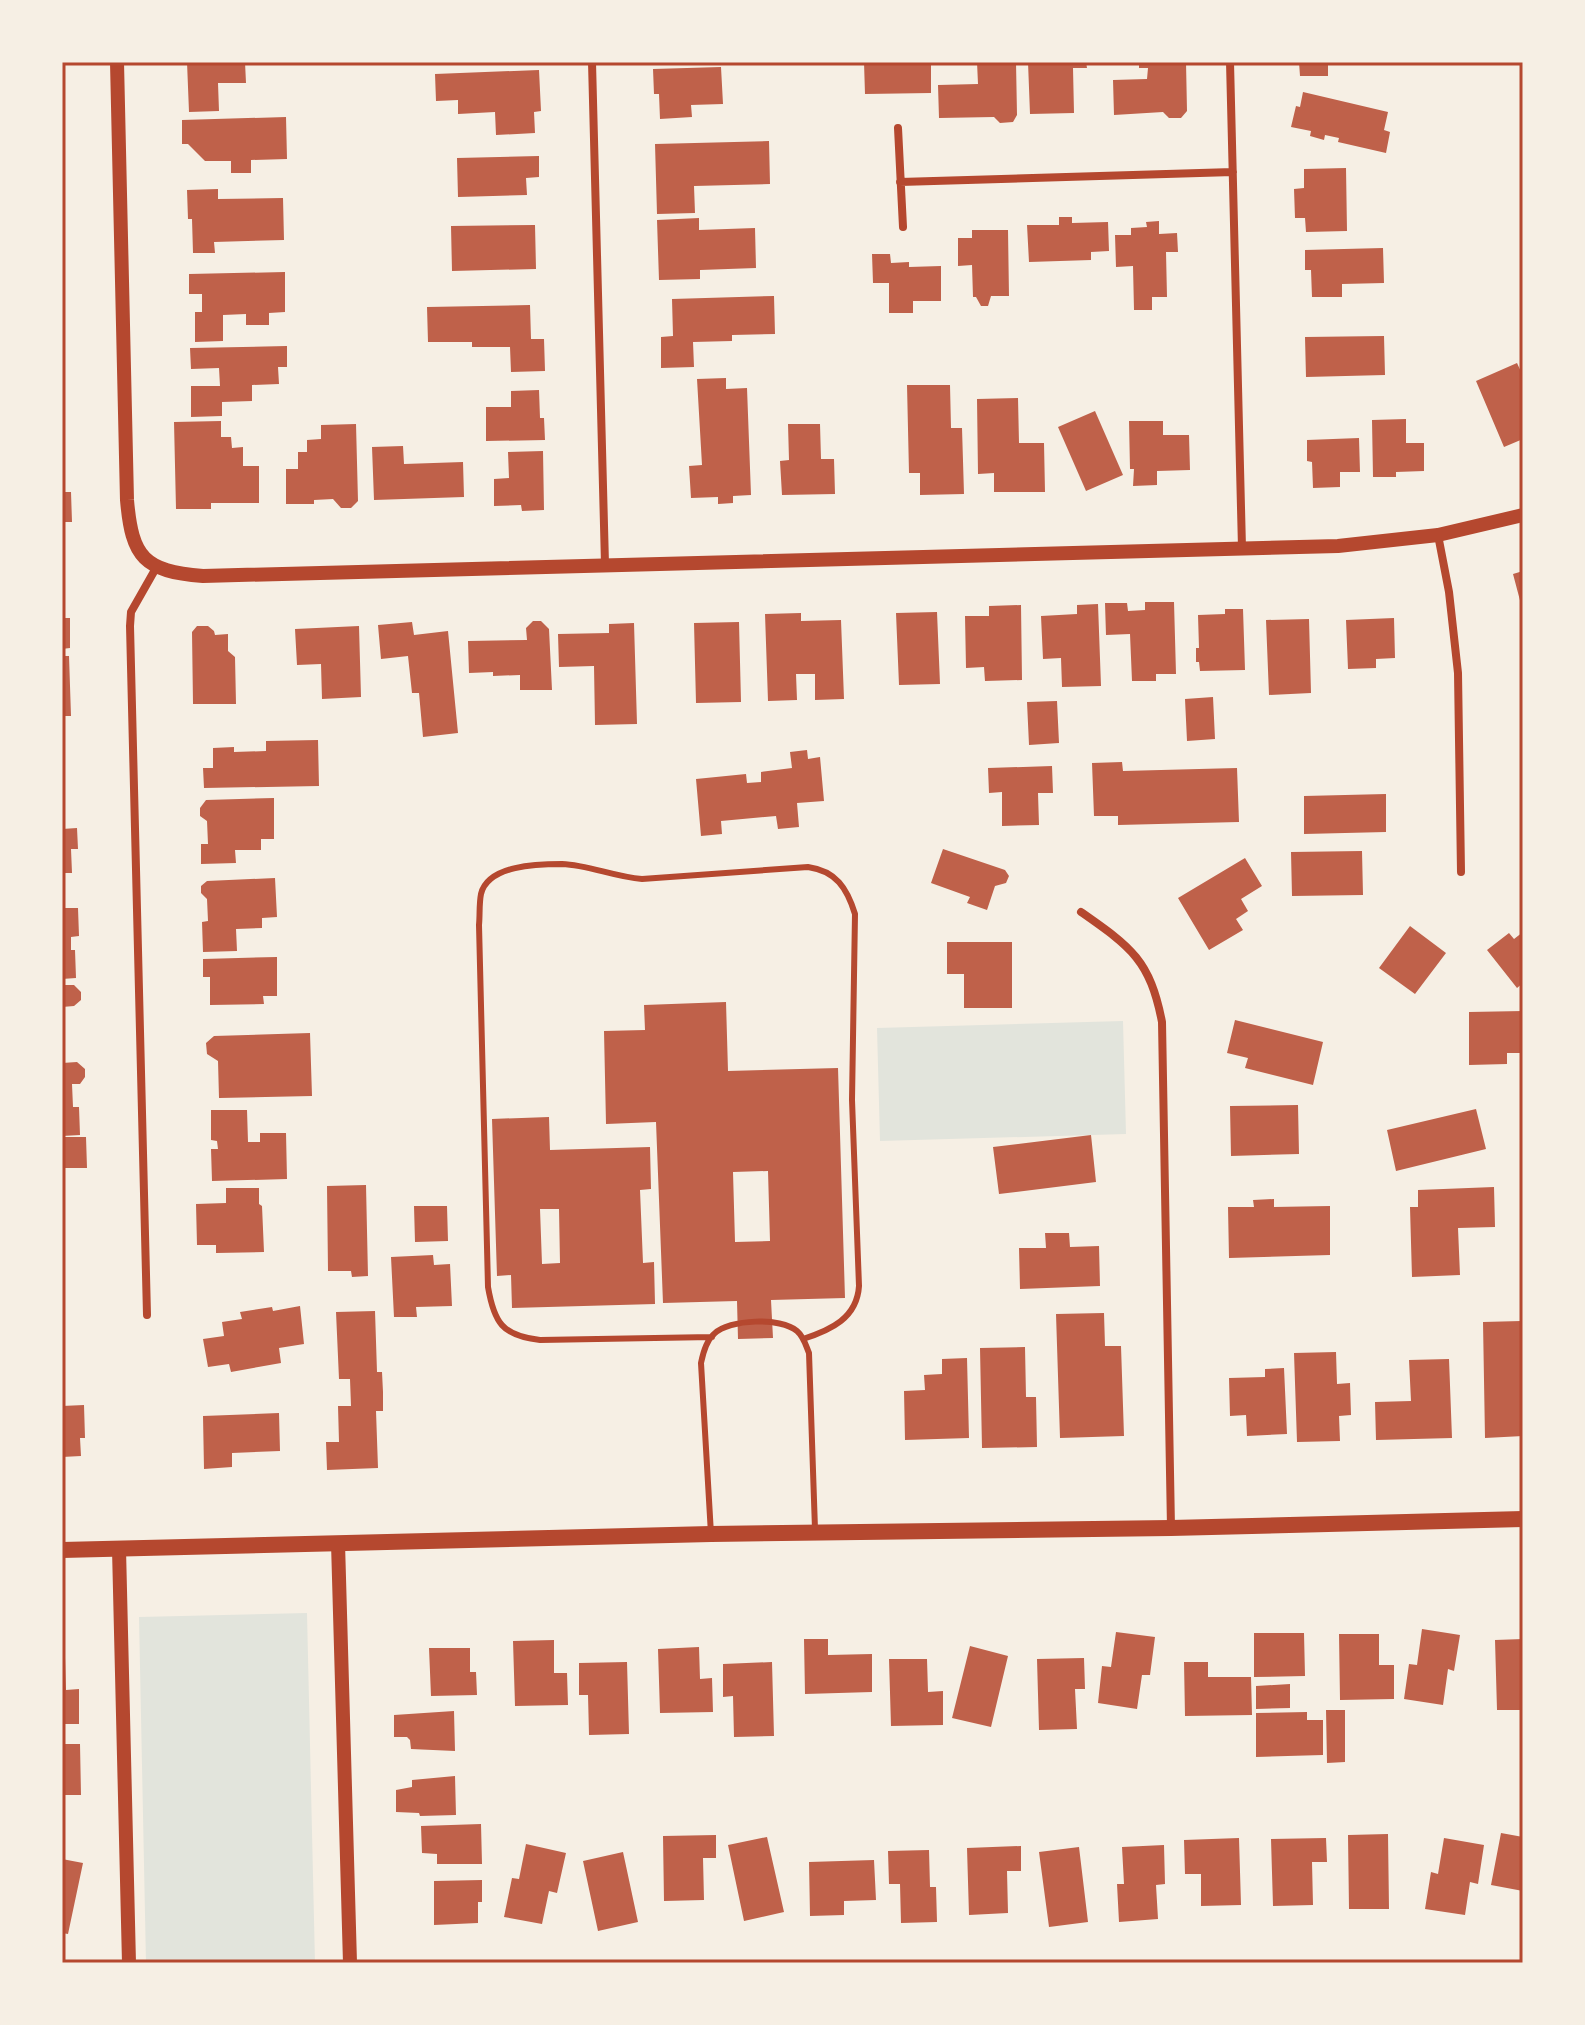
<svg xmlns="http://www.w3.org/2000/svg" width="1585" height="2025" font-family="'PT Sans',sans-serif">
	<style>
		.green { fill: #e2e4dc }
		.building { fill: #bf614a; fill-rule: evenodd }
		.lines { fill: none; stroke-linecap: round; stroke-linejoin: round }
		.service { stroke: #b5482f; stroke-width: 6 }
		.minor { stroke: #b5482f; stroke-width: 8 }
		.tertiary { stroke: #b5482f; stroke-width: 14 }
		.secondary { stroke: #b5482f; stroke-width: 16 }
		.neatline { fill: none; stroke: #b5482f; stroke-width: 3 }
	</style>
	<rect width="100%" height="100%" fill="#f6efe4"/>
	<!-- green -->
	<path class="green" d="M1123,1021L1126,1134L880,1141L877,1028Z
		M307,1613L315,1963H146L139,1617Z"/>
	<!-- building -->
	<path class="building" d="M187,62H245L246,83H218L219,111L189,112Z
		M864,62H931V93L865,94Z
		M977,62H1016L1017,115L1013,122L1000,123L994,117L939,118L938,85L978,84Z
		M1028,62H1086L1087,68H1073L1074,113L1030,114Z
		M1139,62H1186L1187,111L1181,118H1169L1163,112L1114,115L1113,80L1147,79L1148,68H1139Z
		M1299,62H1328V76H1300Z
		M721,67L723,104L691,105L692,117L660,119L659,94H654L653,69Z
		M539,70L541,111L534,112L535,133L496,135L495,112L458,114V100L436,101L435,74Z
		M1303,92L1388,112L1384,130L1390,132L1386,153L1338,142L1339,138L1325,135L1324,140L1310,136L1311,131L1291,127L1296,106L1300,107Z
		M286,117L287,159L251,160V173H231V161H205L188,144H182V120Z
		M769,141L770,184L694,186L695,213L657,214L655,144Z
		M539,156V177L526,178L527,195L458,197L457,158Z
		M1346,168L1347,231L1306,232L1305,218H1295L1294,189L1304,188V169Z
		M218,189V199L283,198L284,240L214,242L215,253H193L192,219H188L187,190Z
		M1059,217H1072V223L1108,222L1109,251L1091,252V260L1029,262L1027,225H1059Z
		M699,218V230L755,228L756,268L700,270V279L659,280L657,220Z
		M1159,221V234L1177,233L1178,252H1166L1167,297H1152V310H1134L1133,266L1116,267L1115,235H1131V228L1147,227L1146,222Z
		M535,225L536,269L452,271L451,226Z
		M972,230H1008L1009,296H991L988,306H981L976,297H973L972,265L958,266V238H972Z
		M1383,248L1384,283L1342,284V297H1312L1311,270H1305V250Z
		M872,254H890L891,263L909,262V267L941,266V301H913V313H889V283H873Z
		M285,272V312L269,313V325H246V314L223,315V341L195,342V312H202V294H189V274Z
		M774,296L775,334L732,335V341L693,342L694,367L661,368V337L673,336L672,299Z
		M530,305L531,339H544L545,371L511,372L510,347H472V342H428L427,307Z
		M1384,336L1385,375L1306,377L1305,337Z
		M287,346V367H278L279,384L252,385V401L222,402V416L191,417V386H220L219,368L191,369L190,348Z
		M1517,363L1523,376V439L1504,447L1476,381Z
		M726,378V389L747,388L751,495L733,496V503L718,504V497L691,498L689,466L702,465L697,379Z
		M907,385H950L951,428H962L964,494L920,495V473H909Z
		M539,390L540,418H544L545,440L486,441V407H511V391Z
		M1018,398L1019,443H1044L1045,492H994V473L978,474L977,399Z
		M1095,411L1123,475L1086,491L1058,427Z
		M1406,419V443H1424V471L1396,472V477H1373L1372,420Z
		M221,421V437H231L232,448L243,447V466H259V503H211V509H176L174,422Z
		M1129,421H1163V435H1189L1190,470L1157,471V485L1133,486L1134,469H1130Z
		M356,424L358,501L351,508H341L333,499L314,500V504H286V469H298V452H307V440L321,439V425Z
		M788,424H820L821,459H834L835,494L782,495L780,461L789,460Z
		M1359,438L1360,472H1340V487L1313,488L1312,462L1307,461V440Z
		M403,446L404,464L463,462L464,497L374,500L372,447Z
		M543,451L544,510L522,511L521,505L494,506V479L509,478L508,452Z
		M62,492H71L72,522H62Z
		M1523,571V607L1522,608L1513,574Z
		M1145,602H1174L1176,674H1156V681H1132L1130,634L1106,635L1105,603H1127L1128,611L1145,610Z
		M1098,604L1101,686L1062,687L1061,658L1043,659L1041,616L1077,614V605Z
		M1021,605L1022,680L985,681L984,667L966,668L965,616H989V606Z
		M1225,609H1243L1245,670L1200,671L1199,662H1196V648H1199L1198,615L1225,614Z
		M937,612L940,684L899,685L896,613Z
		M801,613V621L841,620L844,699L815,700V674H796L797,700L768,701L765,614Z
		M62,618H70V648L62,649Z
		M1394,618L1395,658L1376,659V668L1348,669L1346,620Z
		M1309,619L1311,693L1269,695L1266,620Z
		M533,621H541L549,629L552,690H520V675L493,676V672L469,673L468,641L527,640L526,628Z
		M412,622L414,635L448,631L458,733L423,737L419,693H412L408,656L381,659L378,625Z
		M739,622L741,702L696,703L694,623Z
		M634,623L637,724L595,725L594,666L559,667L558,634L609,633V624Z
		M197,626H208L214,631L215,635L228,634V651L235,657L236,704H193L192,632Z
		M359,626L361,697L322,699L321,664L297,665L295,629Z
		M62,656H69L71,716H62Z
		M1213,697L1215,739L1187,741L1185,699Z
		M1057,701L1059,743L1029,745L1027,702Z
		M318,740L319,786L204,788L203,768H213V748L234,747V752L266,751V741Z
		M807,750L808,759L820,757L824,801L797,803L799,827L778,829L776,816L721,821L722,834L701,836L696,779L746,774L747,783L761,782V772L792,768L790,752Z
		M1122,762L1123,771L1237,768L1239,822L1118,825V816H1094L1092,763Z
		M1052,766L1053,793H1038L1039,825L1002,826V792L989,793L988,768Z
		M1386,794V832L1304,834V796Z
		M274,798V839H261V850H235L236,863L201,864V844H208L207,821L200,816V808L206,800Z
		M77,828L78,849H71L72,873H62V829Z
		M943,849L1005,870L1009,876L1006,883L995,886L987,910L967,903L970,897L931,883Z
		M1362,851L1363,895L1292,896L1291,852Z
		M1245,858L1262,886L1241,899L1248,911L1236,919L1243,930L1209,950L1178,898Z
		M275,878L277,917L262,918V928L236,929L237,951L203,952L202,922L208,921L207,899L201,893V886L207,881Z
		M62,908H78L79,936L71,937V950H75L76,978L62,979Z
		M1410,926L1446,953L1415,994L1379,968Z
		M1523,932V983L1517,988L1487,950L1509,933L1514,939Z
		M947,942H1012V1008H964V974H947Z
		M277,957V996H263L264,1004L210,1005V977H203V959Z
		M62,985H74L81,992V1000L74,1006L62,1007Z
		M726,1002L728,1071L838,1068L845,1298L771,1300L773,1338L738,1339L737,1301L663,1303L656,1122L606,1124L604,1031L645,1030L644,1005ZM768,1171L770,1241L735,1242L733,1172Z
		M1523,1011V1053H1507V1064L1469,1065V1012Z
		M1235,1020L1323,1042L1313,1085L1245,1068L1248,1058L1227,1053Z
		M310,1033L312,1096L219,1098L218,1061L207,1054L206,1043L214,1036Z
		M77,1062L85,1069V1077L80,1084H72L73,1107H79L80,1135L62,1136V1063Z
		M1298,1105L1299,1154L1231,1156L1230,1106Z
		M1476,1109L1486,1149L1396,1171L1387,1130Z
		M211,1110H247L248,1142H260V1133H286L287,1179L212,1181L211,1149H218L217,1141L211,1140Z
		M549,1117L550,1150L650,1147L651,1189L640,1190L643,1263L654,1262L655,1304L512,1308L511,1275L497,1276L492,1119ZM540,1209H559L560,1263L542,1264Z
		M1091,1135L1096,1182L999,1194L993,1147Z
		M62,1137H86L87,1168H62Z
		M366,1185L368,1276L352,1277L351,1271H328L327,1186Z
		M1494,1187L1495,1227L1458,1228L1460,1275L1412,1277L1410,1207H1418V1190Z
		M226,1188H259V1204L262,1206L264,1252L216,1253V1245H197L196,1204L226,1203Z
		M1274,1199V1207L1330,1206V1255L1229,1258L1228,1207H1254L1253,1200Z
		M414,1206H447L448,1241L415,1242Z
		M1045,1233H1069L1070,1247L1099,1246L1100,1286L1020,1289L1019,1248H1046Z
		M433,1255L434,1265L450,1264L452,1306L416,1307L417,1317H394L391,1257Z
		M300,1306L304,1344L279,1348L281,1363L231,1372L229,1364L208,1367L203,1339L224,1336L222,1322L242,1319L240,1312L272,1307L273,1311Z
		M375,1311L377,1372H382L383,1392V1411H376L378,1468L327,1470L326,1442H339L338,1406H351L350,1379H339L336,1312Z
		M1104,1313L1105,1346H1121L1124,1436L1060,1438L1056,1314Z
		M1521,1321L1523,1436L1485,1438L1483,1322Z
		M1025,1347L1026,1397H1036L1037,1447L982,1448L980,1348Z
		M1336,1352L1337,1384L1350,1383L1351,1415L1339,1416L1340,1441L1297,1442L1294,1353Z
		M967,1358L969,1438L905,1440L904,1391L925,1390L924,1375L942,1374V1359Z
		M1449,1359L1452,1438L1376,1440L1375,1402L1411,1401L1409,1360Z
		M1284,1368L1287,1434L1247,1436L1246,1415L1230,1416L1229,1378L1265,1377V1369Z
		M84,1405L85,1438H80L81,1456L62,1457V1406Z
		M279,1413L280,1451L232,1453V1467L204,1469L203,1416Z
		M1422,1629L1460,1635L1454,1671L1448,1669L1443,1705L1404,1699L1409,1664L1417,1665Z
		M1116,1632L1155,1637L1150,1675H1142L1137,1709L1098,1703L1102,1666L1111,1667Z
		M1254,1633H1304L1305,1676L1254,1677Z
		M1339,1634H1379V1665H1394V1699L1340,1700Z
		M804,1639H828V1655L872,1654V1692L805,1694Z
		M1523,1639V1710H1497L1495,1640Z
		M554,1640V1673H567L568,1705L515,1706L513,1641Z
		M970,1646L1008,1656L991,1727L952,1718Z
		M699,1647L700,1679L712,1678L713,1712L660,1713L658,1649Z
		M429,1648H470V1672H476L477,1695L431,1696Z
		M62,1658H65L66,1690L79,1689V1724H62Z
		M1084,1658L1085,1689H1075L1077,1729L1039,1730L1037,1659Z
		M889,1659H927L928,1692L943,1691V1725L891,1726Z
		M627,1662L629,1734L589,1735L588,1695H579V1663Z
		M772,1662L774,1736L734,1737L733,1696L723,1697V1664Z
		M1184,1662H1208V1677H1251L1252,1715L1185,1716Z
		M1290,1684V1708L1256,1709V1686Z
		M1326,1710H1345V1762L1327,1763Z
		M454,1711L455,1751L411,1749L410,1740L407,1737H394V1715Z
		M1307,1712V1720H1323V1755L1256,1757V1713Z
		M62,1744H80L81,1795H62Z
		M455,1776L456,1815L420,1816L419,1813L396,1812V1790L412,1787V1780Z
		M481,1824L482,1864H437V1854L422,1853L421,1826Z
		M1501,1833L1523,1837V1891L1491,1885Z
		M1388,1834L1389,1909H1349L1348,1835Z
		M716,1835V1858H703L704,1900L664,1901L663,1836Z
		M767,1837L784,1912L744,1921L728,1845Z
		M1239,1838L1241,1905L1201,1906V1874H1185L1184,1840Z
		M1326,1838L1327,1862H1312L1313,1905L1273,1906L1271,1839Z
		M1444,1838L1484,1845L1478,1884L1470,1882L1465,1915L1425,1909L1431,1872L1438,1874Z
		M526,1844L566,1853L557,1893L549,1891L542,1924L504,1917L512,1878L519,1879Z
		M1164,1845L1165,1884L1156,1885L1158,1919L1119,1922L1117,1884H1124L1122,1847Z
		M1021,1846V1871H1007L1008,1913L969,1915L967,1848Z
		M1079,1847L1088,1922L1049,1927L1039,1852Z
		M929,1850L930,1887H936L937,1922L901,1923L900,1884H889L888,1851Z
		M623,1852L638,1922L598,1931L583,1861Z
		M62,1859L83,1863L68,1934L62,1933Z
		M874,1860L876,1900L844,1901V1915L810,1916L809,1862Z
		M482,1880V1902H478V1923L434,1925V1881Z"/>
	<g class="lines">
		<!-- service -->
		<path class="service" d="M712,1337L540,1340C502,1336 494,1322 488,1287L479,925C480,915 479,904 481,894C488,865 538,864 562,864C589,865 614,877 642,879L808,867C836,871 847,888 855,914L852,1100L859,1286C857,1318 831,1330 803,1339
			M711,1534L701,1363C703,1353 706,1341 714,1334C729,1319 781,1317 797,1331C804,1337 806,1346 809,1353L815,1529"/>
		<!-- minor -->
		<path class="minor" d="M592,62L605,564
			M1230,62L1242,548
			M898,128L903,227
			M900,182L1233,172
			M1438,535L1449,592L1458,673L1461,872
			M1081,912C1131,947 1150,960 1162,1022L1171,1528
			M147,1315L130,626L131,612L156,568"/>
		<!-- tertiary -->
		<path class="tertiary" d="M117,62L127,500C132,558 144,571 203,576L1338,546L1438,535L1523,515
			M338,1543L350,1963
			M119,1549L129,1963"/>
		<!-- secondary -->
		<path class="secondary" d="M62,1550L711,1534L1171,1528L1523,1519"/>
	</g>
	<!-- border -->
	<rect width="1585" height="2025" fill="none" stroke="#f6efe4" stroke-width="128"/>
	<rect x="64" y="64" width="1457" height="1897" class="neatline"/>
</svg>
